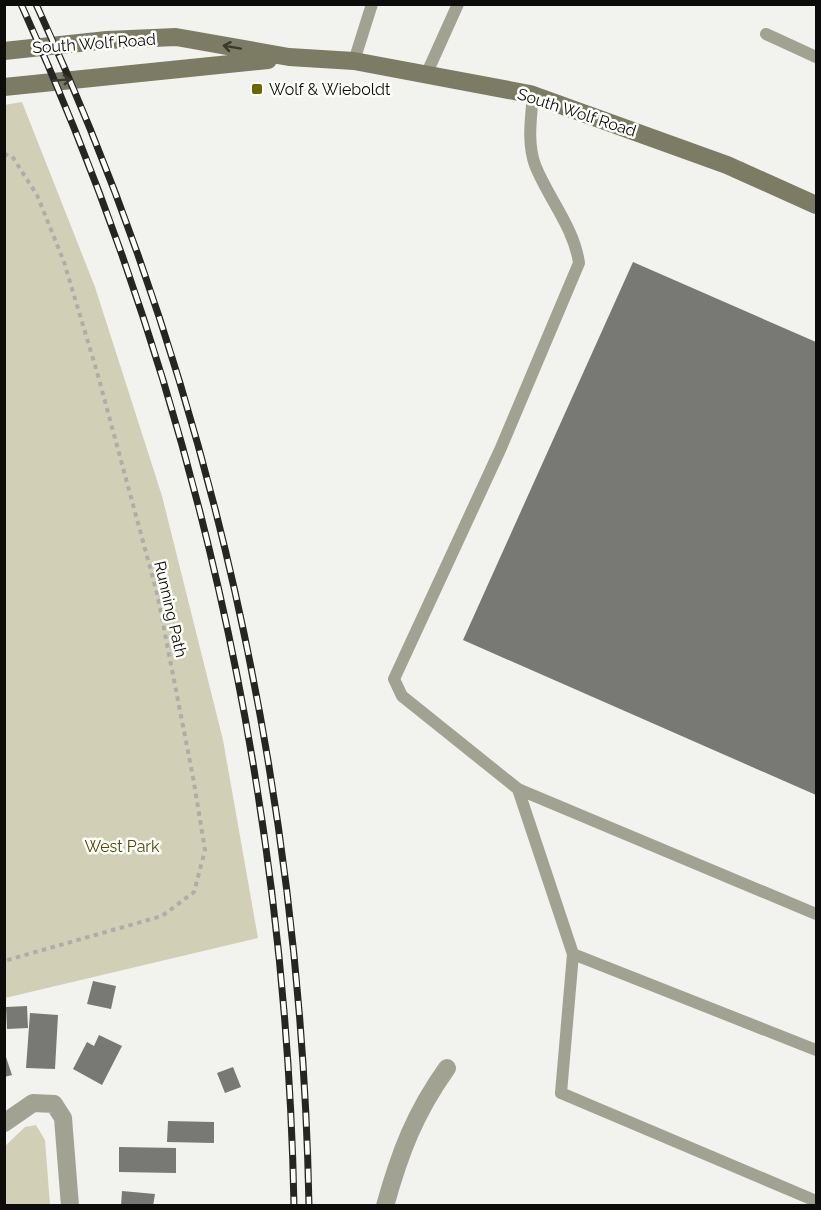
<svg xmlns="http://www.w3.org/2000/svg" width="821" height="1210" font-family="Raleway,sans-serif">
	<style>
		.green { fill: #d1d0b7 }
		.building { fill: #787875 }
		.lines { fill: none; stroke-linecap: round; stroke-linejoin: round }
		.path { stroke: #adadaa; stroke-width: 4; stroke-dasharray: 4.5 4.5; stroke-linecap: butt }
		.lane { stroke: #a2a292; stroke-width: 12 }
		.street { stroke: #a2a292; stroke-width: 18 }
		.secondary { stroke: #7c7c64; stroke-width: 18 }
		.rail-casing { stroke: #252523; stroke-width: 7 }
		.rail { stroke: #fffffb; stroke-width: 4.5; stroke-dasharray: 14; stroke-linecap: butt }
		.oneway { stroke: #39392f }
		.poi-dot { fill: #6c6700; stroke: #fffffb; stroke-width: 2 }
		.labels { text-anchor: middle; stroke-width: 5; stroke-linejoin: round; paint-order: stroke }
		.street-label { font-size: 16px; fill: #0c0c0b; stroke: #fffffb }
		.poi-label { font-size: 16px; fill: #0c0c0b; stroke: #fffffb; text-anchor: start }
		.park-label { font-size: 16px; fill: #4d4a07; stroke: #fffffb }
	</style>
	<rect width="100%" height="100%" fill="#f2f2ee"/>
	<!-- green -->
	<path class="green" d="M22,102L95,287L162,496L223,740L258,938L5,998L4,105Z
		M36,1125L45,1140L50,1205H5V1146L25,1127Z"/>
	<!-- building -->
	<path class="building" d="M633,262L816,342V795L463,640Z
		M93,981L116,986L111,1009L87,1004Z
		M27,1006L28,1028L7,1029L6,1007Z
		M30,1013L58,1015L55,1069L26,1068Z
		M99,1035L122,1046L102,1085L73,1069L87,1042L94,1046Z
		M4,1051L12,1075L4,1077Z
		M233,1067L241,1087L225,1093L217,1073Z
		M168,1121L214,1122V1143L167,1142Z
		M119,1147L176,1148V1173L119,1172Z
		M122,1191L155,1194L153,1206H121Z"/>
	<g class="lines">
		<!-- path -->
		<path class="path" d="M4,154L12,156L37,195L64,262L97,372L157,593L193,777L205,850L194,892L162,916L4,961"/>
		<!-- lane -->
		<path class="lane" d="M766,34L816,57
			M354,61L372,4
			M426,75L458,4
			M533,95C531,119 527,142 535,165C548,198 574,227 579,263L500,450L394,679L402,696L518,789L573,954
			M518,789L816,914
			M816,1050L573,954L561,1093L816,1201"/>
		<!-- street -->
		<path class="street" d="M4,1123L33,1103L54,1104L63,1118L70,1206
			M385,1206C400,1152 415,1113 447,1068"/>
		<!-- secondary -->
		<path class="secondary" d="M4,51L107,40L176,37L289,57L354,61L530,94L727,165L816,205
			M4,87L268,60"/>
		<!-- rail casing -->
		<g class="rail-casing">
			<path id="rail" d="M21,4C193,383 286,789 294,1206
				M36,4C210,381 301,791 309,1206"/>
		</g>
		<!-- rail -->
		<use href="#rail" class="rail"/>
	</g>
	<!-- one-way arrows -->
	<defs><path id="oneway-shaft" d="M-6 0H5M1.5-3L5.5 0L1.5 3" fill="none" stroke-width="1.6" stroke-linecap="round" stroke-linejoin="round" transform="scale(1.5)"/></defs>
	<g class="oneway">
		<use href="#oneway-shaft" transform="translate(232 47) rotate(-170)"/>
		<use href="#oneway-shaft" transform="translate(62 80) rotate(-5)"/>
	</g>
	<!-- markers -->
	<rect class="poi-dot" x="251" y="83" width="12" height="12" rx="3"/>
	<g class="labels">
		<!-- street labels -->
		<g class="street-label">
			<text transform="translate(94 43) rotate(-4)" y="6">South Wolf Road</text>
			<text transform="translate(577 112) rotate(18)" y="6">South Wolf Road</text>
			<text transform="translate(171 609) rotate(77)" y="6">Running Path</text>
		</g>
		<!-- poi labels -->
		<g class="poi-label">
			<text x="269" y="95">Wolf &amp; Wieboldt</text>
		</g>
		<!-- park labels -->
		<g class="park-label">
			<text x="122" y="852">West Park</text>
		</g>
	</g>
	<!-- border -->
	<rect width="821" height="1210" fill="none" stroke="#0c0c0b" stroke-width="12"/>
</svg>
